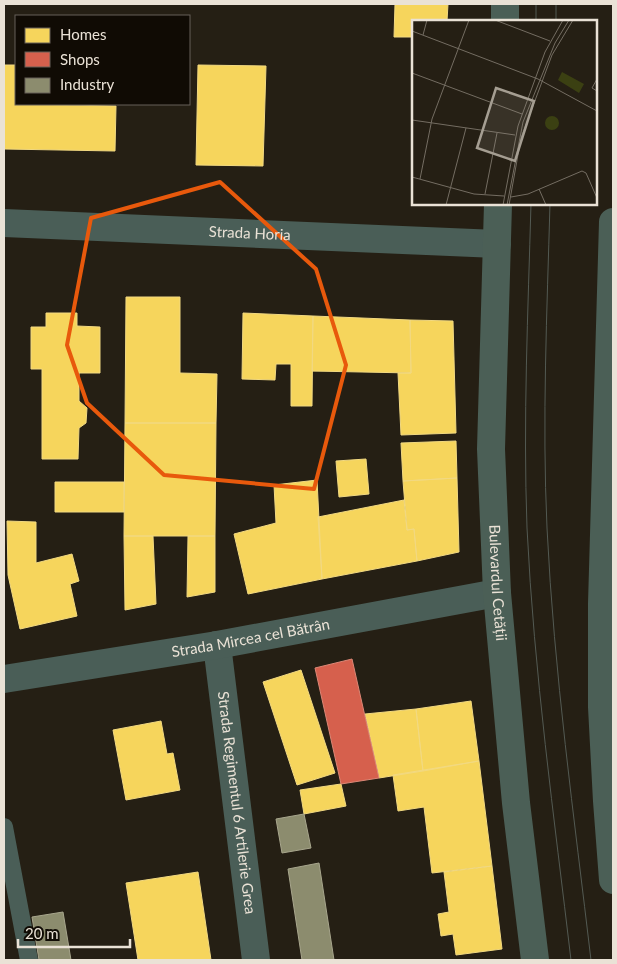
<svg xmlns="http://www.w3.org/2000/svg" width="617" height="964" font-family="Lato,sans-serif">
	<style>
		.homes { fill: #f6d55c; stroke: #f2d981 }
		.shops { fill: #d6604d; stroke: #dc8776 }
		.industry { fill: #8c8c6e; stroke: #a8a68d }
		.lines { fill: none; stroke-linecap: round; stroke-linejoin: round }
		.service { stroke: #4a5e57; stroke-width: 18 }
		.minor { stroke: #4a5e57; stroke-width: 28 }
		.secondary { stroke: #4b5f56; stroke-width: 28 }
		.tram { stroke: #535a53; stroke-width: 1 }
		.marked { fill: none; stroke: #e8590c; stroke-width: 4; stroke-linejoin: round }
		.labels { text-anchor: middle; stroke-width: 5; stroke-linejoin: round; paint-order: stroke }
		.street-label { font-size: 15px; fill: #eae2d6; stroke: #100b04 }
		.inset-road { fill: none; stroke: #746d62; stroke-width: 1 }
		.view { fill: #a59e92; fill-opacity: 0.15; stroke: #a59e92; stroke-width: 2.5 }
		.inset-edge { fill: none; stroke: #eae2d6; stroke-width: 2.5 }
	</style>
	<rect width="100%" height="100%" fill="#251f14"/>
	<!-- homes -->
	<path class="homes" d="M395,4H448L447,21H413V37H394Z
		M4,65H16V104L116,106L115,151L4,149Z
		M198,65L266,66L263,166L196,165Z
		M126,297H180V373L217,374L216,423H125Z
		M46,313H77V326L100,327V373H79V401L87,408L86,423L79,428L78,459H42V369H31V327H46Z
		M243,313L313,316L312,406H291V364H276L275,380L242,379Z
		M313,316L410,320L411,373L312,371Z
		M410,320L453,321L456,433L401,435L398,373H411Z
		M125,423H216L215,536H124Z
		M456,441L457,478L403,481L401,443Z
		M366,459L369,494L339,497L336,461Z
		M457,478L459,552L417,561L414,529L407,530L403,481Z
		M317,480L322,579L248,594L234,534L276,523L274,485Z
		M55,482H124V512H55Z
		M404,500L407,530L414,529L417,561L322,579L318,517Z
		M7,521L36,522V563L72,554L79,581L70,584L77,616L20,629L8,575Z
		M124,536H153L156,604L125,610Z
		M188,536H215V592L187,597Z
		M301,670L335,773L297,785L263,682Z
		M471,701L479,761L423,771L416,709Z
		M416,709L423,771L379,778L365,714Z
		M161,721L167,754L173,753L180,790L126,800L113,730Z
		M479,761L492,866L432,873L424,807L398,811L393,775Z
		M341,784L346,806L304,814L300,790Z
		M492,866L502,949L456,955L453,934L441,936L438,914L449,912L444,872Z
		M198,872L211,960H138L126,883Z"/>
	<!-- shops -->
	<path class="shops" d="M352,659L379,778L341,784L315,668Z"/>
	<!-- industry -->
	<path class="industry" d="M304,814L311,848L282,853L276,819Z
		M319,863L334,960H302L288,869Z
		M63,912L71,960H39L32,917Z"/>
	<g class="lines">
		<!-- service -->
		<path class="service" d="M4,827L29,960"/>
		<!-- minor -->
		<g class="minor">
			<path id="s1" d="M4,223L497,244"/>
			<path id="s2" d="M217,645L256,960"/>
			<path id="s3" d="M4,679L217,645L497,593"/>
		</g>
		<!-- secondary -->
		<g class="secondary">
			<path d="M505,21V4"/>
			<path id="s4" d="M498,204L491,449L497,593L516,803L535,960"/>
			<path d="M613,222L602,604V707L607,801L613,880"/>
		</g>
		<!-- tram -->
		<path class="tram" d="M536,21V4
			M556,21V4
			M531,204C528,312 523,420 527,528C534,673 554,816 571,960
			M550,204C547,312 542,420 547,528C554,673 574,816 591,960"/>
	</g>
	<!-- marked area -->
	<path class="marked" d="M220,182L316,269L346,365L314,489L164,475L87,403L67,345L91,218Z"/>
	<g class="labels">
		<!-- street labels -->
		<g class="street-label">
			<text dy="5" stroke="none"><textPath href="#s1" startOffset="246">Strada Horia</textPath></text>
			<text dy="5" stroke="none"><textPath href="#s4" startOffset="379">Bulevardul Cetății</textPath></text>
			<text dy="5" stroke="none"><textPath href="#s3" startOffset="250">Strada Mircea cel Bătrân</textPath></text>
			<text dy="5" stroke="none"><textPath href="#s2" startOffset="159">Strada Regimentul 6 Artilerie Grea</textPath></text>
		</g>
	</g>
	<!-- overview -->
	<g transform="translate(412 20)">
		<rect width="185" height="185" fill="#251f14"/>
		<path d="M150,52L172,64L167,73L146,60ZM133 103a7 7 0 1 1 14 0a7 7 0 1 1-14 0Z" fill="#3b4012"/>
		<path class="inset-road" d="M83,0L138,21M0,11L126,59L185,91M11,15L15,0M0,53L110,94M185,59L180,68L185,71M0,100L103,115M0,157L62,174L92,176M8,159L20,99L57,0M127,169L134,185M73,174L85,113M99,177L116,174L170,151L174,153L185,178M34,185L54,108M91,185L106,106L133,32L151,0M95,185L111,102L143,23L157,0M97,185L109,118L140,35L161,0"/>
		<path class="view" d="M84,68L122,81L103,141L65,128Z"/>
		<rect width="185" height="185" class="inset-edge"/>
	</g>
	<!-- border -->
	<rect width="617" height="964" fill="none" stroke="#eae2d6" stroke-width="10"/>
	<!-- legend -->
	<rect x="15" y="15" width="175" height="90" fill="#100b04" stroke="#676158"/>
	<rect x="25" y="28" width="25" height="15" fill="#f6d55c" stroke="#676158"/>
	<text x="60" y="40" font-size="15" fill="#eae2d6">Homes</text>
	<rect x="25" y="52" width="25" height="15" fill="#d6604d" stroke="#676158"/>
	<text x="60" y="65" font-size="15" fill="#eae2d6">Shops</text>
	<rect x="25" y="78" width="25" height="15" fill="#8c8c6e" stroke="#676158"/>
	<text x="60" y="90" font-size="15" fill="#eae2d6">Industry</text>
	<!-- scale -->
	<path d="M18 939v8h112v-8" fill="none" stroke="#eae2d6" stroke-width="2.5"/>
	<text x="25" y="939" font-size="15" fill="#eae2d6" stroke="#100b04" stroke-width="4" paint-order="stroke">20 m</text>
</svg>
